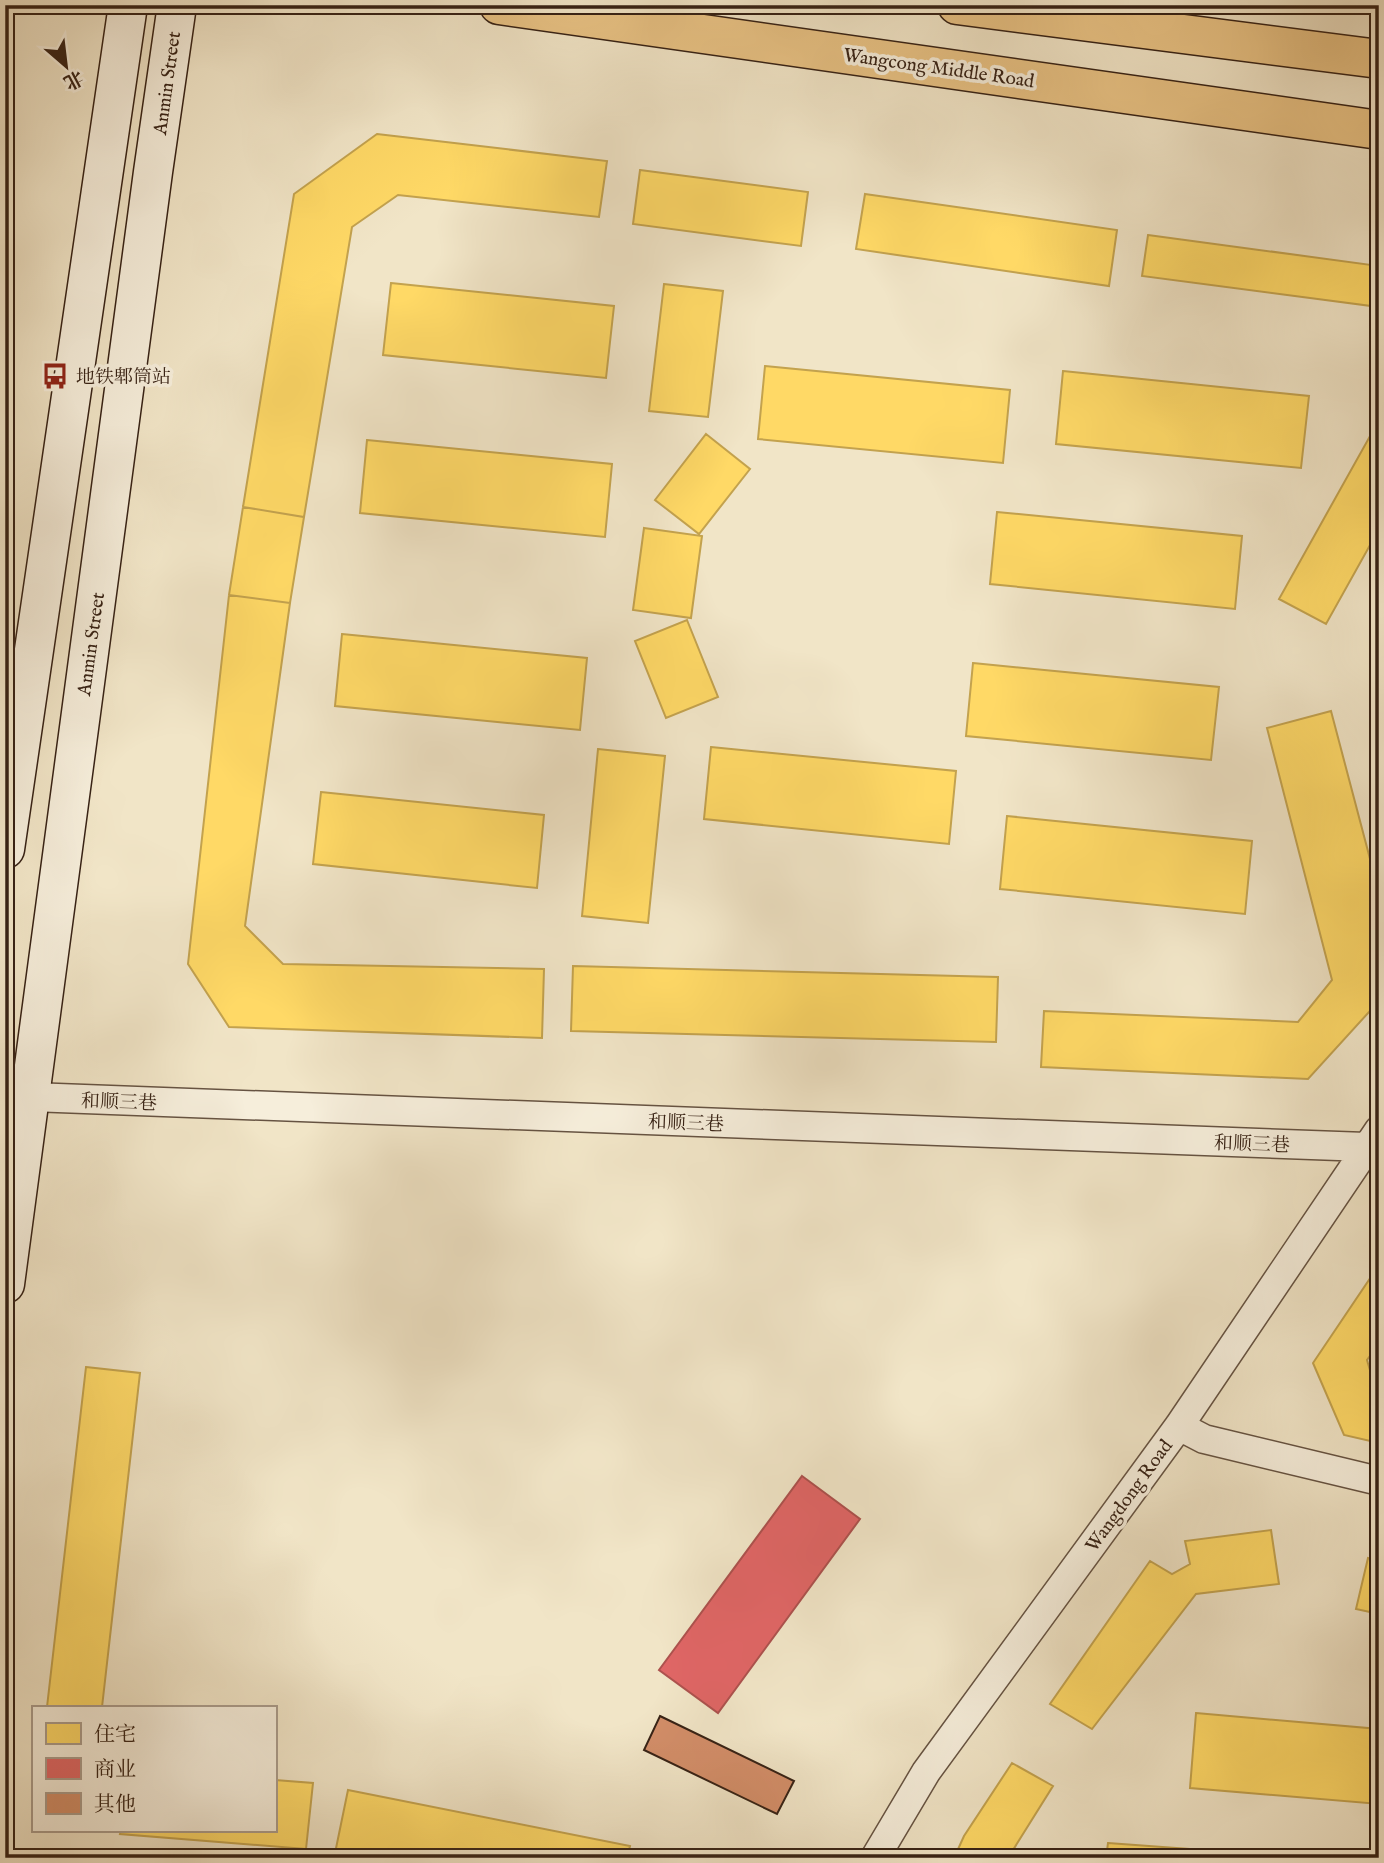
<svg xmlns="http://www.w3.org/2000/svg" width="1384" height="1863" font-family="'IM FELL English','Noto Serif SC',serif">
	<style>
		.homes { fill: #ffd966; stroke: #c3a24e; stroke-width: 2 }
		.shops { fill: #e06666; stroke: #ad524e; stroke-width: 2 }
		.building { fill: #d38e69; stroke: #372215; stroke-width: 2 }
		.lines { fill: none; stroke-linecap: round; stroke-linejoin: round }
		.minor-casing { stroke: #665342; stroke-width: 31 }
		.secondary-casing { stroke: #372215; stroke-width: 41 }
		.primary-casing { stroke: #372215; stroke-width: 41 }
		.minor { stroke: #f6eedb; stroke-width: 28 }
		.secondary { stroke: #f6eedb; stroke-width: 38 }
		.primary { stroke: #e8c284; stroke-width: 38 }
		.labels { text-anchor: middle; stroke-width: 7; stroke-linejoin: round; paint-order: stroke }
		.street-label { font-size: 19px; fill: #372215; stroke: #f6eedb }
		.poi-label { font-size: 19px; fill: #372215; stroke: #f6eedb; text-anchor: start }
	</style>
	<rect width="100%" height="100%" fill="#f1e5c7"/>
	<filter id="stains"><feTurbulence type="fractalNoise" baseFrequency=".00286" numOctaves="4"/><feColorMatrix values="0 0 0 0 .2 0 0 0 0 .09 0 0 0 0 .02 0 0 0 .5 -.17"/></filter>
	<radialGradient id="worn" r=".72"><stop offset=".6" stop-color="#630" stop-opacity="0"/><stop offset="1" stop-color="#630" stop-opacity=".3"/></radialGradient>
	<!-- homes -->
	<path class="homes" d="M377,134L607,161L599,217L398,195L352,227L304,517L243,507L294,194Z
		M640,170L808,192L801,246L633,224Z
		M865,194L1117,230L1109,286L856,249Z
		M1148,235L1379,266V307L1142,276Z
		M391,283L614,306L606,378L383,355Z
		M664,284L723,291L708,417L649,411Z
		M765,366L1010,390L1003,463L758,439Z
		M1063,371L1309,396L1301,468L1056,444Z
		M1379,420V529L1326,624L1279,599Z
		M706,434L750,469L699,534L655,500Z
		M367,440L612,464L605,537L360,513Z
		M243,507L304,517L290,603L229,595Z
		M997,512L1242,536L1235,609L990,584Z
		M644,528L702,536L691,618L633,610Z
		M229,595L290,603L245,926L283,964L544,969L542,1038L229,1027L188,964Z
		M687,620L718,697L666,718L635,641Z
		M342,634L587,658L580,730L335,706Z
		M973,663L1219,687L1211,760L966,736Z
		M1331,711L1379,893V1001L1308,1079L1041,1067L1044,1011L1298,1022L1332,980L1267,728Z
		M711,747L956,771L949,844L704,819Z
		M598,749L665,756L648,923L582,916Z
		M321,792L544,815L537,888L313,864Z
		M1007,816L1252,841L1245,914L1000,889Z
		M573,966L998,977L996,1042L571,1031Z
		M1379,1265V1344L1367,1360L1374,1384L1379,1386V1443L1344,1435L1313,1363Z
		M86,1367L140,1373L102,1707H47Z
		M1271,1530L1279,1584L1196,1594L1092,1729L1050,1704L1150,1561L1172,1574L1190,1564L1185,1541Z
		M1368,1558L1379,1561V1614L1356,1609Z
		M1196,1713L1379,1729V1804L1190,1788Z
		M1012,1763L1053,1786L1008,1858H954L964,1836Z
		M275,1780L313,1783L306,1849L120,1834L121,1830H275Z
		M348,1790L630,1846L627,1858H334Z
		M1108,1843L1311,1858H1106Z"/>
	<!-- shops -->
	<path class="shops" d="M802,1476L860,1519L718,1713L659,1670Z"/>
	<!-- building -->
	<path class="building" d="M660,1716L794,1781L777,1814L644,1750Z"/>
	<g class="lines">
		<!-- minor casing -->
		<g class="minor-casing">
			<path id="minor" d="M5,1096L1366,1147
				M1179,1426L1204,1439L1379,1481
				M875,1858L926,1772L1179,1426L1379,1130"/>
		</g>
		<!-- secondary casing -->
		<g class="secondary-casing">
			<path id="secondary" d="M5,849L128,5
				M5,1284L153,172L177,5"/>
		</g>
		<!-- primary casing -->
		<g class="primary-casing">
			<path id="primary" d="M499,5L1379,130
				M957,5L1379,59"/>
		</g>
		<!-- minor -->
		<use href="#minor" class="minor"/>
		<!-- secondary -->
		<use href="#secondary" class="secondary"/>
		<!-- primary -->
		<use href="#primary" class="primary"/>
	</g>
	<!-- icons -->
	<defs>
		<g id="bus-bare" transform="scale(2.1)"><path d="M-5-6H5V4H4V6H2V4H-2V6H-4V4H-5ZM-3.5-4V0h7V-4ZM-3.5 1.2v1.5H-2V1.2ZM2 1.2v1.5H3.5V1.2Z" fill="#8f2418" stroke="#f6eedb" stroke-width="2.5" paint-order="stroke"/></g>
	</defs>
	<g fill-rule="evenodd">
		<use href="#bus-bare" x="55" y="376"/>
	</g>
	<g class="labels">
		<!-- street labels -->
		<g class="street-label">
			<text transform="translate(939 67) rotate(8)" y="7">Wangcong Middle Road</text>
			<text transform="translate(166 83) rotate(-82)" y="7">Anmin Street</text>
			<text transform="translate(90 644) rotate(-82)" y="7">Anmin Street</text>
			<text transform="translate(119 1101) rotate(2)" y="7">和顺三巷</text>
			<text transform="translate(686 1122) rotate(2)" y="7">和顺三巷</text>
			<text transform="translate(1252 1143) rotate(2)" y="7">和顺三巷</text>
			<text transform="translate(1128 1495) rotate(-54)" y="7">Wangdong Road</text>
		</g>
		<!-- poi labels -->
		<g class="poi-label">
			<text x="76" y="383">地铁郫筒站</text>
		</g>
	</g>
	<!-- margin -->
	<rect width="1384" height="1863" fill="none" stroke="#f1e5c7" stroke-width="28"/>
	<rect x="7" y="7" width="1370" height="1849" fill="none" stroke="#372215" stroke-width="3.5"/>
	<rect x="14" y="14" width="1356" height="1835" fill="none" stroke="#372215" stroke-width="2"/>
	<!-- legend -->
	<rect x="32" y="1706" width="245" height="126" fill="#f6eedb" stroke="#aa9c8c" stroke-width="2"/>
	<rect x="46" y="1723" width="35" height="21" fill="#ffd966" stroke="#aa9c8c" stroke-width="2"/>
	<text x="94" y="1741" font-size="21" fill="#372215">住宅</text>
	<rect x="46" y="1758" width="35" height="21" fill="#e06666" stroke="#aa9c8c" stroke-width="2"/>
	<text x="94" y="1776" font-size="21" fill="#372215">商业</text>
	<rect x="46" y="1793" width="35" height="21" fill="#d38e69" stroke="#aa9c8c" stroke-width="2"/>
	<text x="94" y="1811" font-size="21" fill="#372215">其他</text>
	<!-- north arrow -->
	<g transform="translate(66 66) rotate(152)" stroke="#f6eedb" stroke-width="5" paint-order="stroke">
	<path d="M0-5L12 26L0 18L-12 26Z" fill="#372215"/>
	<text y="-10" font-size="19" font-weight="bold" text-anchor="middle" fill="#372215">北</text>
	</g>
	<rect width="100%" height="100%" filter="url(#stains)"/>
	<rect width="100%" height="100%" fill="url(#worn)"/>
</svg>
